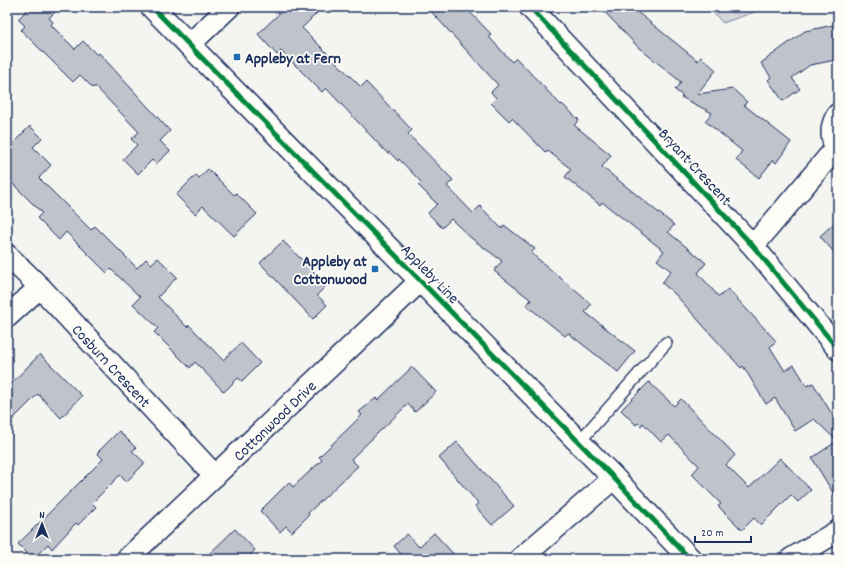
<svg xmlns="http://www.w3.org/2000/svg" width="845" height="566" font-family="Dekko,sans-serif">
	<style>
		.park { fill: url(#park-crowns); stroke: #78829c }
		.building { fill: #bfc3cc; stroke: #1b2f5e }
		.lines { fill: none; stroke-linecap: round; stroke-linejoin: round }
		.lane-casing { stroke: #1b2f5e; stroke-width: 14 }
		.street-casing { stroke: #1b2f5e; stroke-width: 24 }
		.primary-casing { stroke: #1b2f5e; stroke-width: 25 }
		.lane { stroke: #fdfcf7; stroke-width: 11 }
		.street { stroke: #fdfcf7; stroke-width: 21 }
		.primary { stroke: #fdfcf7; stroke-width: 22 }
		.cycleway-casing { stroke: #fdfcf7; stroke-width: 8 }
		.cycleway { stroke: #00873e; stroke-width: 5 }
		.poi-dot { fill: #1f6fb2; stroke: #fdfcf7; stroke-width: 1.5 }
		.labels { text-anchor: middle; stroke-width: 3.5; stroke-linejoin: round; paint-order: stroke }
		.poi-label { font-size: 16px; font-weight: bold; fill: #1b2f5e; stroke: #fdfcf7; text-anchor: start }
		.street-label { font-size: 16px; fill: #1b2f5e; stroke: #fdfcf7 }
	</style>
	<defs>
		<pattern id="park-crowns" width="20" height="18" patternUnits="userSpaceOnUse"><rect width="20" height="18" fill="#d4d6db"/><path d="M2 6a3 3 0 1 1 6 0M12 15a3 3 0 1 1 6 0" fill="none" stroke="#b5b8be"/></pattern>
	</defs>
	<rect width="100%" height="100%" fill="#f4f4f1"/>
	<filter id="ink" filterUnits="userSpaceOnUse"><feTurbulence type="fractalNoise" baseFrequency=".025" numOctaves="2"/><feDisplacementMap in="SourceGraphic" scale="8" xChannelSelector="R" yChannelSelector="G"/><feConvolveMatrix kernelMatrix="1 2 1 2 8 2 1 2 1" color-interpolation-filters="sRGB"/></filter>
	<g filter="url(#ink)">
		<!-- park -->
		<path class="park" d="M708,7H768L723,23Z"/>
		<!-- building -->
		<path class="building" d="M30,7H60L49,18L53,22L51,25L75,49L83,41L97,55L99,53L170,131L160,141L170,151L156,164L152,160L138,174L123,159L137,145L131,139L139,132L95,86L93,88L80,75L73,82L21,30L25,26L18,19Z
			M286,7H323L302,28L361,87L366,82L412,130L408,134L453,180L447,186L473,213L480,206L502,229L504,225L535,249L531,253L591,304L585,312L635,351L618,372L568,333L565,336L526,305L531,300L494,271L502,261L471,238L451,219L442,228L428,213L437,204L418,185L421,182L399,159L398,161L389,152L388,154L326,88L322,92L281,51L277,55L258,34Z
			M427,7H465L491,34L489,37L512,62L516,58L561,105L562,104L579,120L574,125L611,155L602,167L674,225L668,232L706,263L698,273L719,297L728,289L776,341L770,347L785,371L794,365L807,386L813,383L838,424V501L812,458L837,441L814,419L795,431L775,398L766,404L743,366L741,368L675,294L662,283L671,271L657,260L664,251L602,202L600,205L565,177L571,169L548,151L546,153L512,118L509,121L491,103L496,98L491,92L498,85Z
			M600,7H631L698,61L701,57L716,70L697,94L733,89L747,102L744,105L791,142L776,163L773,160L759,178L736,160L742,151L705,121L712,113L681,97L683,96L675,90L681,82L638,47Z
			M838,24V56H835L836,60L810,65L792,78L800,89L783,101L768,80L771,77L761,63L805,31Z
			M30,126L42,138L33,147L51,165L39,178L91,230L95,226L137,268L146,259L151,264L158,258L177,277L158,297L187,327L189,325L223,360L241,343L260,363L242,381L238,378L224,392L195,362L190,368L154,332L158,328L133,304L140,297L111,269L107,273L66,232L59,240L37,218L42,213L7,178V149Z
			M208,169L234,195L236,193L257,214L234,236L203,206L195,214L176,195L196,175L199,178Z
			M838,220V257L820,236Z
			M283,241L327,285L317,295L327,305L313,319L260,263Z
			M40,354L82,396L61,418L38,394L7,425V388Z
			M412,367L436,392L415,412L408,404L351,459L358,466L308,513L309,515L292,532L286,526L280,532L260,511L289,482L293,487L322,460L319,457L362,415L359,412L376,398L378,400Z
			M649,382L674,406L681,399L735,455L726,465L749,488L780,458L811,490L798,502L791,495L761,525L754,518L742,530L718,506L721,504L692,474L699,466L669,435L661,442L643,423L641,426L638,423L636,425L621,410Z
			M119,431L136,448L132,451L145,463L126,482L120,475L92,503L96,507L78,525L76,523L52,549L48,544L33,559L18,544L103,459L97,453Z
			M457,442L514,506L492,525L475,506L478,503L439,458Z
			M235,529L255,550L246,559H204Z
			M434,533L458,559H405L394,546L407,534L419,547Z"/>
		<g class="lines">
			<!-- lane casing -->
			<g class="lane-casing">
				<path id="lane" d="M579,442L666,343"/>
			</g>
			<!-- street casing -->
			<g class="street-casing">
				<path id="street" d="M530,7L753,246L838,349
					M189,45L229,7
					M838,114C830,125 830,140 838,151
					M753,246L836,148
					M7,255L40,287L215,476
					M7,317L40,287
					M127,559L420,281
					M520,559L614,478
					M791,559L838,531"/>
			</g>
			<!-- primary casing -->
			<g class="primary-casing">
				<path id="primary" d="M152,7L614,478L690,559"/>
			</g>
			<!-- lane -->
			<use href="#lane" class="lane"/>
			<!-- street -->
			<use href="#street" class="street"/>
			<!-- primary -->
			<use href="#primary" class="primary"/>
			<!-- cycleway casing -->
			<g class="cycleway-casing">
				<path id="cycleway" d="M152,7L614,478L690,559
					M530,7L753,246L838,349"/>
			</g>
			<!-- cycleway -->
			<use href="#cycleway" class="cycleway"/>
		</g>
	</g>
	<!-- markers -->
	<g class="poi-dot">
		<rect x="233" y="53" width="8" height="8" rx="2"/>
		<rect x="371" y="265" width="8" height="8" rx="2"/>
	</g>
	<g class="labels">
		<!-- poi labels -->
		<g class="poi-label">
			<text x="245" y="63">Appleby at Fern</text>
			<text x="367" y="266" text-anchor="end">Appleby at<tspan x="367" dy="18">Cottonwood</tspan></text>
		</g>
		<!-- street labels -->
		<g class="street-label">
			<text transform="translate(696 166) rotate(47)" y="6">Bryant Crescent</text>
			<text transform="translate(431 273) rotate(46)" y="6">Appleby Line</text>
			<text transform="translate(112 365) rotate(47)" y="6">Cosburn Crescent</text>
			<text transform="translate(274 420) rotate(-44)" y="6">Cottonwood Drive</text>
		</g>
	</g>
	<!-- margin -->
	<rect width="845" height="566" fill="none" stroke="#fdfcf7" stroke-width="24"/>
	<rect x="12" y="12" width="821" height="542" fill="none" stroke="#1b2f5e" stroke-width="1.5" filter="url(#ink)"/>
	<!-- north arrow -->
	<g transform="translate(42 524)" stroke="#fdfcf7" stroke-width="3" paint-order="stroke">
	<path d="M0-3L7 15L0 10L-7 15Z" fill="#1b2f5e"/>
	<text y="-6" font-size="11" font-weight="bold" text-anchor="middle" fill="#1b2f5e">N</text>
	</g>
	<!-- scale -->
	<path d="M695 536v6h56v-6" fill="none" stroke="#1b2f5e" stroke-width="2"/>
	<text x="701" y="536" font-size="12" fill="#1b2f5e" stroke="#fdfcf7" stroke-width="3" paint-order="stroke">20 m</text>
</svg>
